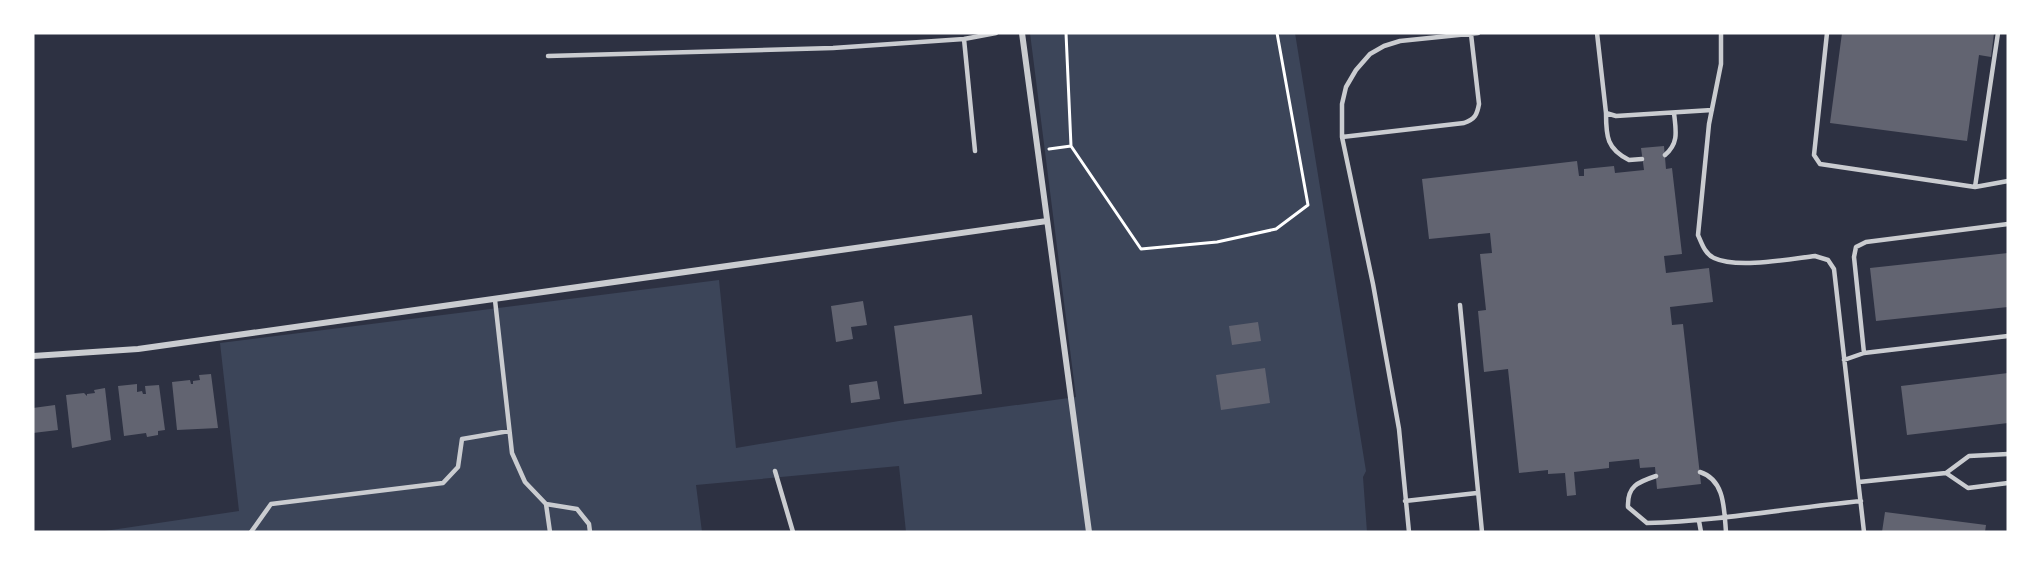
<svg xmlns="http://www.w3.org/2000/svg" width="2041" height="565" font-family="Quicksand,sans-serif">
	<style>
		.green { fill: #3c4559 }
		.building { fill: #626471 }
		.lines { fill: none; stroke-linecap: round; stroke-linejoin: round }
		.path { stroke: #fff; stroke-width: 3 }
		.service { stroke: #caccd0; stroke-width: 4.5 }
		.minor { stroke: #caccd0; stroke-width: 6 }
	</style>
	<rect width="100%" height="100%" fill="#2d3142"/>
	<!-- green -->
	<path class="green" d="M1030,33H1295L1366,471L1363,477L1367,532H906L899,466L696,485L702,532H98L239,511L220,343L719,280L736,448L899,421L1076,397Z"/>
	<!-- building -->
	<path class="building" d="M1842,33H1994L1991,57L1979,55L1967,141L1830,123Z
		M1664,146L1666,169L1672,168L1682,254L1664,256L1666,273L1709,268L1713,302L1670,307L1672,325L1683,324L1701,484L1657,489L1655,467L1640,468L1639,459L1609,462V468L1574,472L1576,495L1567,496L1565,473L1548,474V470L1519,473L1508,369L1484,372L1478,311L1486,310L1480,254L1492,253L1490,233L1429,239L1422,179L1577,161L1579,176H1584V169L1614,166L1615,173L1644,170L1641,148Z
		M2008,253V307L1876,321L1870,268Z
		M863,301L867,325L851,327L853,339L836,342L831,306Z
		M972,315L982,394L904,404L894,326Z
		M1258,322L1261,341L1232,345L1229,326Z
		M1265,368L1270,403L1221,410L1216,375Z
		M2008,373V423L1907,435L1901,386Z
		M211,374L218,428L177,430L172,382L190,380L191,384H193V381L200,380L199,375Z
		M877,381L880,399L851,403L849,385Z
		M137,384V392L142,391L143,394H146L145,386L159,385L165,430L158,431V435L147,437L146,433L124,436L118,386Z
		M105,388L111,440L72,448L66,395L84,393L87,396V394L95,393L94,390Z
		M55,405L58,430L33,433V408Z
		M1885,512L1986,525L1985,532H1882Z"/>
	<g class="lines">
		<!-- path -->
		<path class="path" d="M1066,33L1071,146L1141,249L1217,242L1276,229L1308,205L1277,33
			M1049,149L1071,146"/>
		<!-- service -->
		<path class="service" d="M1597,33L1606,113L1616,116L1712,110
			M1721,33V64L1709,124L1698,235C1702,244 1705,254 1714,258C1737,269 1790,259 1815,256L1828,260L1834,269L1864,532
			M1827,33L1814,155L1820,164L1975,187
			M1998,33L1975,187L2008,181
			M964,39L975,151
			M548,56L833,48L964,39L996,33
			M1606,113C1606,137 1607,149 1629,160L1642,159
			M1342,137L1464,123C1475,119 1477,115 1479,104L1471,34
			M1665,155C1679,143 1676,131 1674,113
			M495,300L512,453L525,482L546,504L577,509L589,524L590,532
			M1460,305L1482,532
			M1864,353L2008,336
			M1844,360L1864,353L1854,257L1856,247L1866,242L2008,224
			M775,471L793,532
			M1700,472C1725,480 1724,509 1726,532
			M1946,473L1968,488L2008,483
			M1656,476C1638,482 1627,486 1628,507L1647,523C1718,521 1790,508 1861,501
			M1859,482L1946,473L1969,456L2008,454
			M1405,501L1477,493
			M546,504L550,532
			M1699,521L1701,532
			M251,532L271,504L443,483L458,467L462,439L509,431
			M1409,532L1399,429L1373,284L1342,137V104L1346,87L1356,70L1370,54L1384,46L1400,41L1478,33"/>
		<!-- minor -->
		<path class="minor" d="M1022,33L1089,532
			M33,356L138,349L1047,221"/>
	</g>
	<!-- border -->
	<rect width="2041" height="565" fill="none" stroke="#ffffff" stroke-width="69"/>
</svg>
